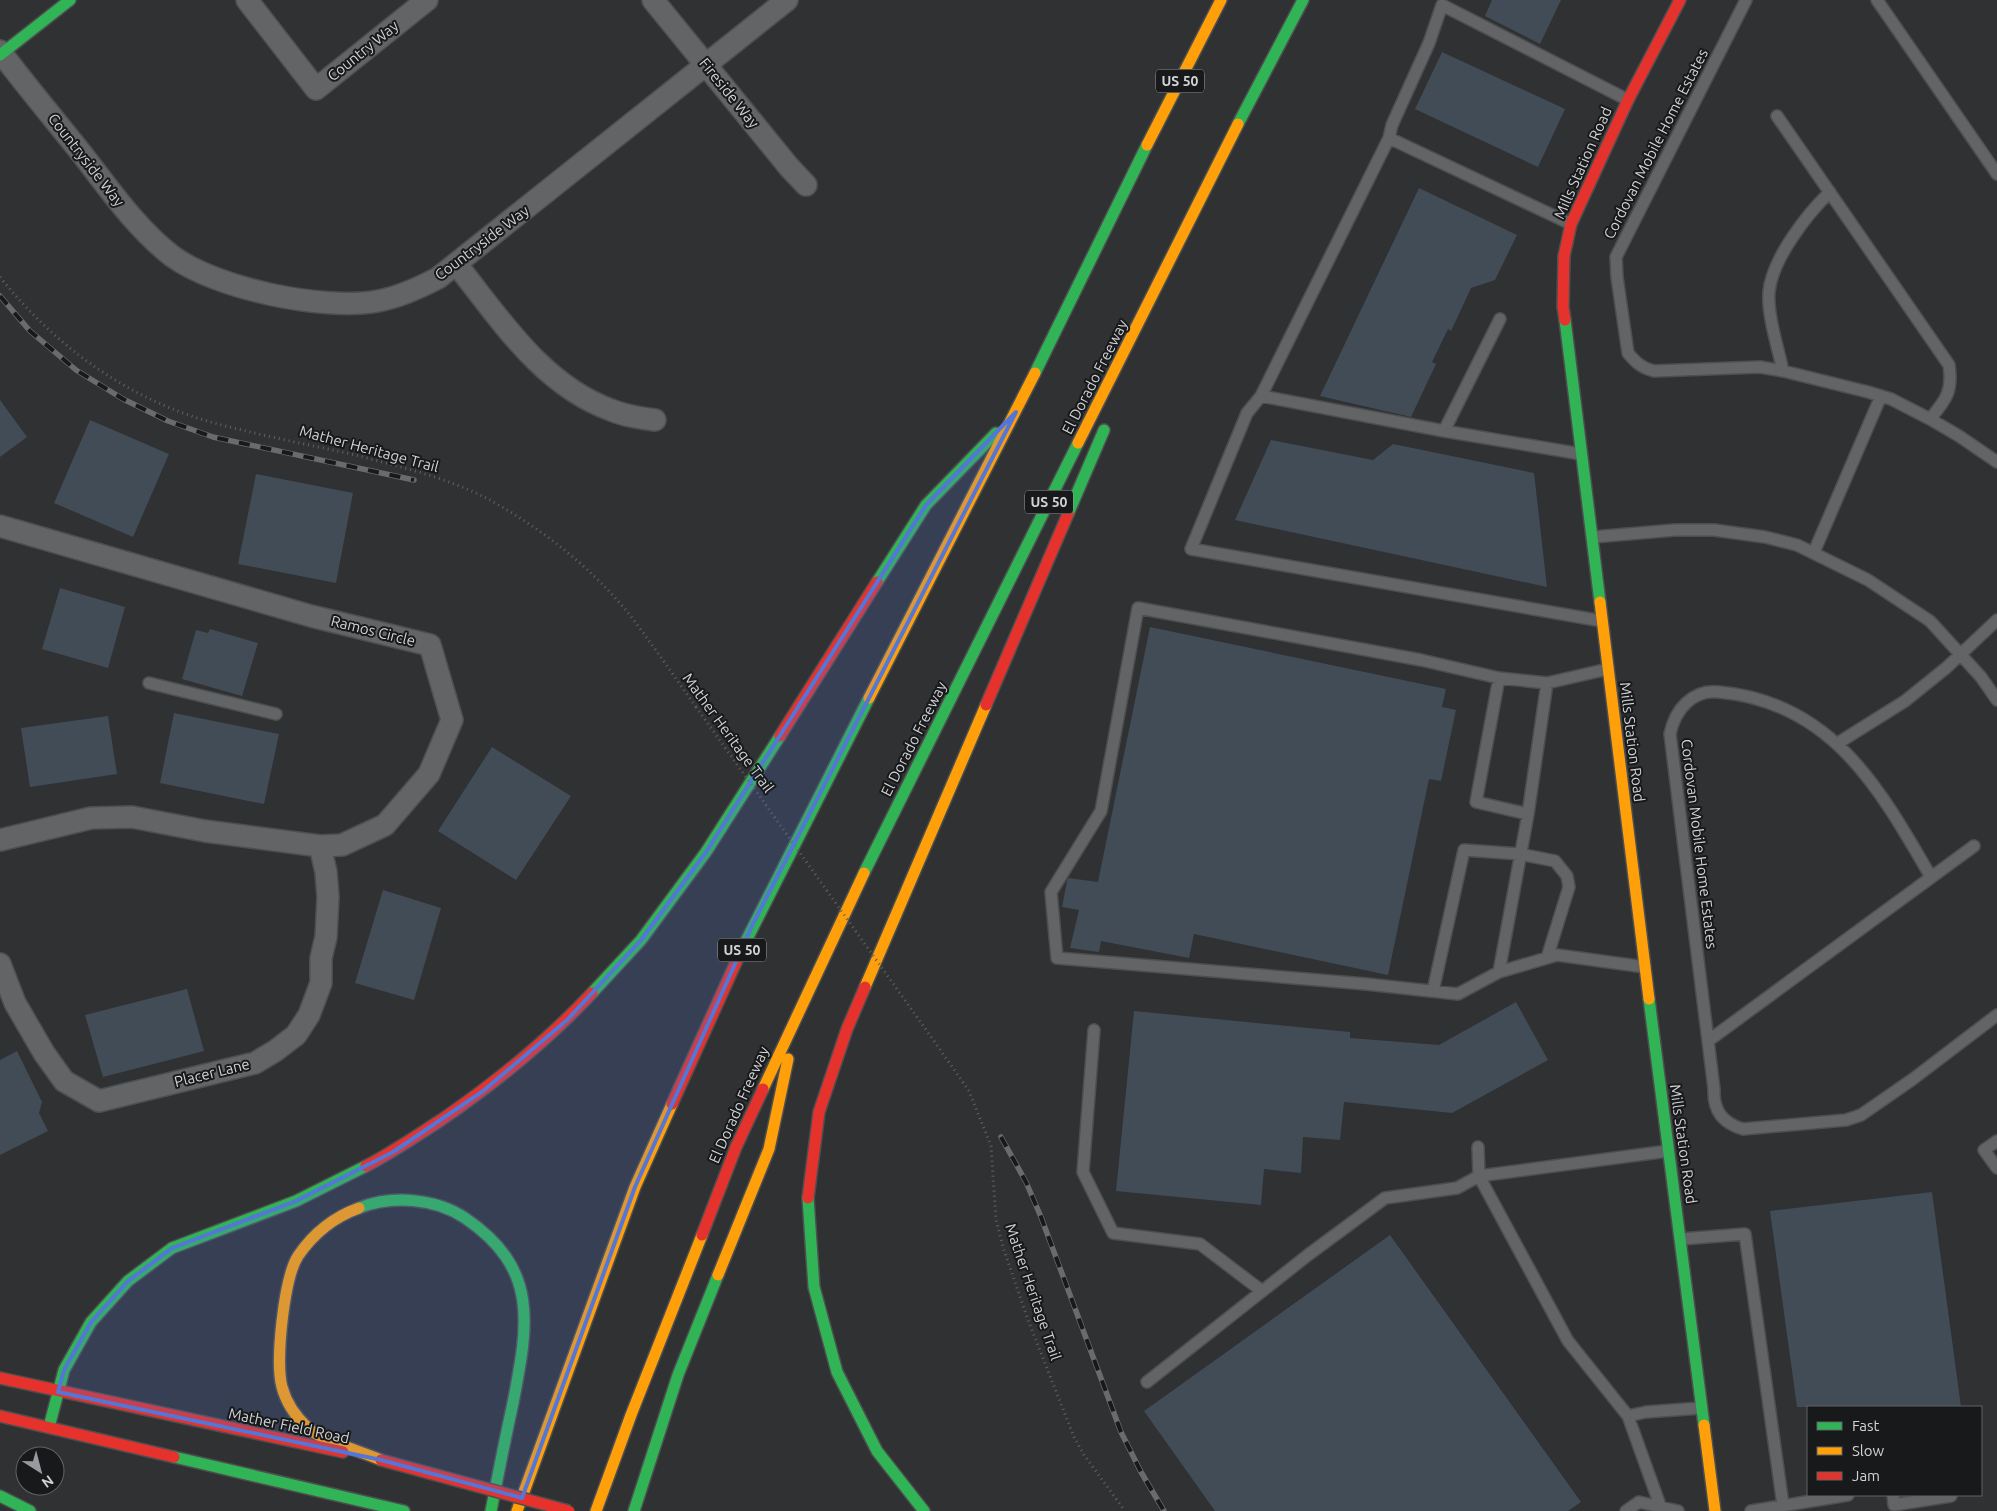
<svg xmlns="http://www.w3.org/2000/svg" width="1997" height="1511" font-family="Ubuntu,sans-serif">
	<style>
		.building { fill: #424c56 }
		.lines { fill: none; stroke-linecap: round; stroke-linejoin: round }
		.lane-casing { stroke: #4c4e4f; stroke-width: 14 }
		.street-casing { stroke: #4c4e4f; stroke-width: 24 }
		.fast-casing { stroke: #4c4e4f; stroke-width: 14 }
		.slow-casing { stroke: #4c4e4f; stroke-width: 14 }
		.jam-casing { stroke: #4c4e4f; stroke-width: 14 }
		.path { stroke: #616263; stroke-width: 3; stroke-dasharray: 1 4; stroke-linecap: butt }
		.lane { stroke: #636465; stroke-width: 11 }
		.street { stroke: #636465; stroke-width: 21 }
		.fast { stroke: #30b455; stroke-width: 11 }
		.slow { stroke: #ff9f0a; stroke-width: 11 }
		.jam { stroke: #e5322d; stroke-width: 11 }
		.rail-casing { stroke: #6a6b6d; stroke-width: 5.5 }
		.rail { stroke: #17191a; stroke-width: 4; stroke-dasharray: 11; stroke-linecap: butt }
		.jam-bridge-casing { stroke: #4c4e4f; stroke-width: 14; stroke-linecap: butt }
		.path-bridge { stroke: #616263; stroke-width: 3; stroke-dasharray: 1 4; stroke-linecap: butt }
		.jam-bridge { stroke: #e5322d; stroke-width: 11 }
		.marked { fill: #5376d7; fill-opacity: 0.2; stroke: #5376d7; stroke-width: 4; stroke-linejoin: round }
		.labels { text-anchor: middle; stroke-width: 4; stroke-linejoin: round; paint-order: stroke }
		.shield { fill: #17191a; stroke: #999b9e; stroke-width: 1 }
		.shield-label { font-size: 14px; font-weight: bold; fill: #d1d3d6 }
		.street-label { font-size: 15px; fill: #d1d3d6; stroke: #17191a }
	</style>
	<rect width="100%" height="100%" fill="#2f3133"/>
	<!-- building -->
	<path class="building" d="M1492,0H1561L1540,44L1485,16Z
		M1442,52L1565,109L1538,167L1415,109Z
		M1419,188L1517,235L1495,280L1471,288L1451,331L1448,329L1432,362L1436,364L1411,417L1320,396Z
		M0,400L27,437L0,457Z
		M90,420L169,454L133,537L54,503Z
		M1271,440L1373,460L1393,444L1534,473L1547,587L1235,520Z
		M256,474L353,493L336,583L238,564Z
		M60,588L125,607L108,668L42,649Z
		M1150,627L1446,689L1442,707L1456,710L1441,781L1429,779L1388,975L1194,934L1189,958L1101,941L1099,952L1070,948L1079,910L1062,907L1067,881L1068,878L1098,882Z
		M210,629L258,643L242,696L182,679L196,630L208,633Z
		M174,713L279,734L264,804L160,783Z
		M108,716L117,774L30,787L21,728Z
		M492,747L571,796L516,880L438,831Z
		M383,890L441,908L414,1000L355,983Z
		M187,989L204,1051L103,1077L85,1015Z
		M1516,1002L1548,1060L1452,1113L1344,1102L1340,1140L1303,1137L1301,1173L1264,1169L1261,1205L1116,1191L1134,1011L1350,1032V1038L1439,1045Z
		M17,1051L42,1102L39,1113L48,1131L0,1155V1060Z
		M1932,1192L1961,1407H1797L1770,1211Z
		M1390,1235L1581,1502L1568,1511H1215L1144,1411Z"/>
	<g class="lines">
		<!-- lane casing -->
		<g class="lane-casing">
			<path id="lane" d="M1746,0L1616,257L1617,277L1628,353C1636,363 1642,368 1654,371L1760,367L1783,371L1868,392L1891,399L1930,419L1959,436L1997,462
				M1877,0L1997,174
				M1777,116L1949,365C1953,391 1946,400 1930,419
				M1389,138L1571,224
				M1783,371C1778,348 1767,314 1769,292C1772,259 1807,214 1830,192
				M1261,396L1444,431L1581,454
				M1444,431L1500,319
				M1593,537L1675,530H1714L1765,537L1797,545L1868,580L1930,621L1981,677L1997,700
				M1814,552L1881,396
				M1602,621L1191,549L1247,413L1261,396L1389,138L1392,125L1429,43L1442,5L1628,100
				M1608,669L1547,683L1499,678L1421,660L1138,608L1101,811L1051,892L1057,958L1366,984L1458,994L1499,972L1557,955L1645,967
				M1499,678L1476,802L1528,814
				M149,683L276,714
				M1838,743L1905,701L1946,668L1997,620
				M1931,877C1880,789 1832,702 1719,692C1692,689 1675,710 1670,734L1714,1089C1713,1110 1722,1123 1743,1129L1846,1120L1861,1115L1913,1079L1997,1015
				M1499,972L1528,814L1547,683
				M1433,991L1464,850L1520,854L1555,861L1567,876L1569,887L1547,958
				M1094,1030L1083,1172L1113,1233L1200,1244L1262,1291
				M1708,1041L1974,846
				M1997,1141L1984,1150L1997,1168
				M1478,1147L1479,1176L1568,1341L1628,1416L1661,1508
				M1681,1239L1745,1234L1783,1505
				M1147,1382L1308,1255L1385,1198L1457,1188L1479,1176L1668,1151
				M1628,1416L1646,1412L1701,1408
				M1893,1495L1894,1505L1951,1496
				M1626,1511L1639,1502L1678,1511
				M1751,1511L1848,1495"/>
		</g>
		<!-- street casing -->
		<g class="street-casing">
			<path id="street" d="M247,0L316,89L427,0
				M653,0L789,167L806,185
				M0,51C26,86 55,120 82,154C110,190 136,228 172,256C217,289 324,311 378,301C400,297 419,288 438,278L787,0
				M457,265C500,319 542,385 611,410C625,416 640,418 655,420
				M0,526L311,616L430,645L452,720L429,774L385,825L342,845L320,846L205,831L132,817L91,818L0,840
				M0,964L15,1003L44,1053L64,1081L99,1101L255,1063L275,1051L296,1035L309,1015L321,983V958L326,937L328,897L326,872L320,846"/>
		</g>
		<!-- fast casing -->
		<g class="fast-casing">
			<path id="fast" d="M0,55L70,0
				M1238,124L1303,0
				M1565,320L1600,602
				M1035,373L1147,145
				M1068,514L1104,430
				M877,582L926,505L996,433
				M864,873L1078,443
				M742,949L869,698
				M592,993L641,940L706,852L780,736
				M1649,999L1704,1425
				M808,1198L814,1287L837,1372L877,1451L924,1511
				M359,1208C392,1195 435,1198 465,1218C540,1269 528,1325 513,1403C505,1439 498,1475 491,1511
				M49,1427L64,1370L91,1322L128,1281L172,1248L296,1201L366,1166
				M174,1457L404,1511
				M0,1496L30,1511
				M634,1511L678,1375L718,1275"/>
		</g>
		<!-- slow casing -->
		<g class="slow-casing">
			<path id="slow" d="M1147,145L1221,0
				M1078,443L1238,124
				M1600,602L1649,999
				M869,698L1035,373
				M865,987L986,705
				M763,1089L864,873
				M359,1208C334,1217 313,1234 298,1256C284,1278 275,1362 282,1387C286,1402 296,1417 308,1428C318,1439 365,1453 381,1460
				M718,1275L769,1149L788,1059
				M1704,1425L1715,1511
				M517,1511L635,1187L672,1104
				M596,1511L631,1415L702,1235"/>
		</g>
		<!-- jam casing -->
		<g class="jam-casing">
			<path id="jam" d="M1565,320L1563,307L1564,256L1571,224L1628,100L1680,0
				M986,705L1068,514
				M780,736L877,582
				M672,1104L742,949
				M366,1166C393,1152 416,1136 441,1120C495,1083 547,1041 592,993
				M808,1198L819,1112L847,1029L865,987
				M702,1235L736,1147L763,1089
				M0,1378L343,1452
				M0,1416L174,1457"/>
		</g>
		<!-- path -->
		<path class="path" d="M0,277C55,346 127,399 214,423C259,435 305,444 351,454C397,466 446,477 488,499C541,528 591,567 629,614C652,644 674,676 696,707
			M934,1041L969,1091L991,1146L996,1220L1004,1250L1028,1320L1074,1437L1084,1455L1125,1511"/>
		<!-- lane -->
		<use href="#lane" class="lane"/>
		<!-- street -->
		<use href="#street" class="street"/>
		<!-- fast -->
		<use href="#fast" class="fast"/>
		<!-- slow -->
		<use href="#slow" class="slow"/>
		<!-- jam -->
		<use href="#jam" class="jam"/>
		<!-- rail casing -->
		<g class="rail-casing">
			<path id="rail" d="M0,296L30,331L76,370L123,399L168,421L213,437L414,480
				M1001,1137L1026,1182L1041,1217L1121,1432L1141,1472L1164,1511"/>
		</g>
		<!-- rail -->
		<use href="#rail" class="rail"/>
		<!-- jam-bridge casing -->
		<g class="jam-bridge-casing">
			<path id="jam-bridge" d="M381,1460L569,1511"/>
		</g>
		<!-- path-bridge -->
		<path class="path-bridge" d="M696,707L934,1041"/>
		<!-- jam-bridge -->
		<use href="#jam-bridge" class="jam-bridge"/>
	</g>
	<!-- marked area -->
	<path class="marked" d="M1016,412L753,924L635,1187L522,1498L381,1460L58,1392L64,1370L91,1322L128,1281L172,1248L296,1201L393,1152L483,1091L567,1020L641,940L706,852L926,505Z"/>
	<g class="labels">
		<!-- shield labels -->
		<g class="shield">
			<rect x="1156" y="69.5" width="48" height="23" rx="4"/>
			<rect x="1025" y="490.5" width="48" height="23" rx="4"/>
			<rect x="718" y="938.5" width="48" height="23" rx="4"/>
		</g>
		<g class="shield-label">
			<text x="1180" y="86">US 50</text>
			<text x="1049" y="507">US 50</text>
			<text x="742" y="955">US 50</text>
		</g>
		<!-- street labels -->
		<g class="street-label">
			<text transform="translate(363 51) rotate(-39)" y="5">Country Way</text>
			<text transform="translate(729 93) rotate(51)" y="5">Fireside Way</text>
			<text transform="translate(1656 144) rotate(-63)" y="5">Cordovan Mobile Home Estates</text>
			<text transform="translate(86 160) rotate(52)" y="5">Countryside Way</text>
			<text transform="translate(1583 163) rotate(-66)" y="5">Mills Station Road</text>
			<text transform="translate(482 243) rotate(-37)" y="5">Countryside Way</text>
			<text transform="translate(1095 377) rotate(-63)" y="5">El Dorado Freeway</text>
			<text transform="translate(369 449) rotate(15)" y="5">Mather Heritage Trail</text>
			<text transform="translate(373 631) rotate(14)" y="5">Ramos Circle</text>
			<text transform="translate(728 733) rotate(54)" y="5">Mather Heritage Trail</text>
			<text transform="translate(914 739) rotate(-63)" y="5">El Dorado Freeway</text>
			<text transform="translate(1632 742) rotate(83)" y="5">Mills Station Road</text>
			<text transform="translate(1699 844) rotate(83)" y="5">Cordovan Mobile Home Estates</text>
			<text transform="translate(212 1073) rotate(-14)" y="5">Placer Lane</text>
			<text transform="translate(739 1105) rotate(-66)" y="5">El Dorado Freeway</text>
			<text transform="translate(1683 1144) rotate(82)" y="5">Mills Station Road</text>
			<text transform="translate(1033 1292) rotate(71)" y="5">Mather Heritage Trail</text>
			<text transform="translate(289 1426) rotate(12)" y="5">Mather Field Road</text>
		</g>
	</g>
	<!-- legend -->
	<rect x="1807" y="1406" width="175" height="90" fill="#17191a" stroke="#616365"/>
	<rect x="1817" y="1422" width="25" height="8" fill="#30b455" stroke="#616365"/>
	<text x="1852" y="1431" font-size="15" fill="#d1d3d6">Fast</text>
	<rect x="1817" y="1447" width="25" height="8" fill="#ff9f0a" stroke="#616365"/>
	<text x="1852" y="1456" font-size="15" fill="#d1d3d6">Slow</text>
	<rect x="1817" y="1472" width="25" height="8" fill="#e5322d" stroke="#616365"/>
	<text x="1852" y="1481" font-size="15" fill="#d1d3d6">Jam</text>
	<!-- north arrow -->
	<g transform="translate(40 1471) rotate(144)"><circle r="24" fill="#17191a" stroke="#616365"/>
	<path d="M0-4L9 19L0 12L-9 19Z" fill="#989a9d"/>
	<text y="-8" font-size="14" font-weight="bold" text-anchor="middle" fill="#d1d3d6">N</text>
	</g>
</svg>
